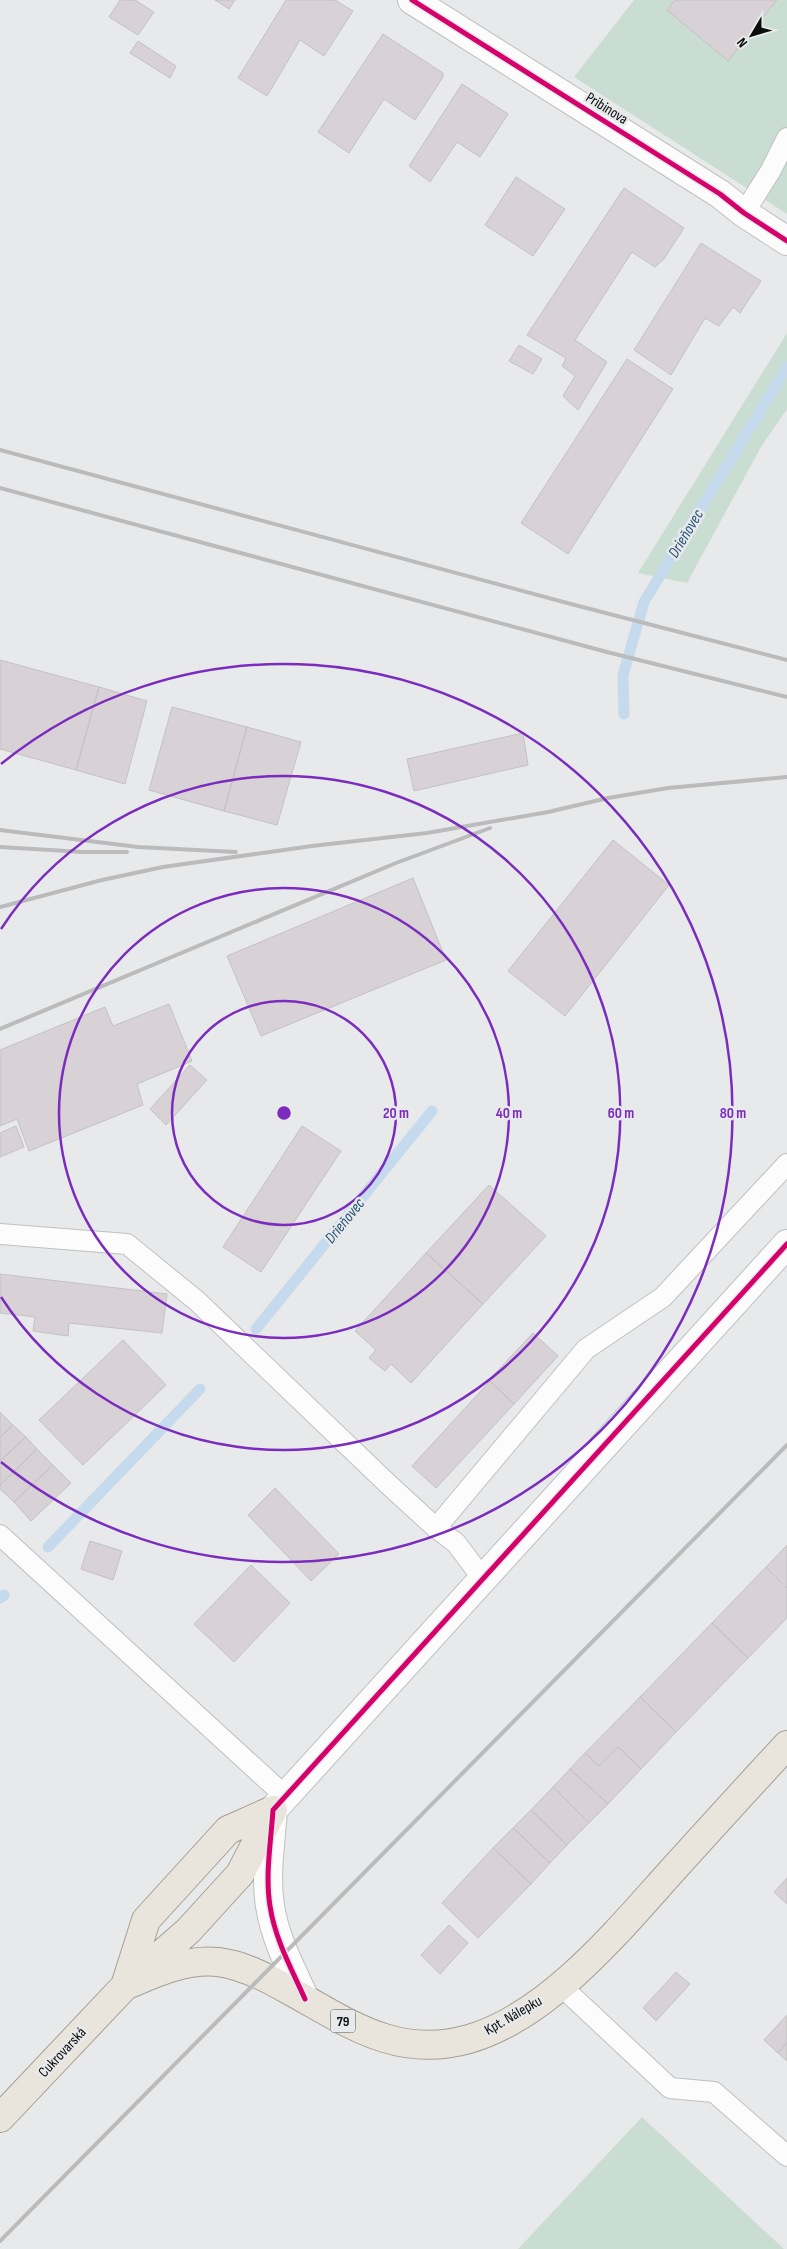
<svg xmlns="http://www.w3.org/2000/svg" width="787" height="2249" font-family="'Sofia Sans Condensed',sans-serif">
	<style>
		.green { fill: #caddd2 }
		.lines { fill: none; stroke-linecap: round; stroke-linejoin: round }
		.stream { stroke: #c6daed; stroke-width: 11 }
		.building { fill: #d8d1d5; stroke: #c3c2c3 }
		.service-casing { stroke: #bfc0c1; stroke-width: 22 }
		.tertiary-casing { stroke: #bfc0c1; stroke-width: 30 }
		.primary-casing { stroke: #a59f92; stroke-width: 30 }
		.service { stroke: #fcfcfc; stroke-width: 20 }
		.tertiary { stroke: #fcfcfc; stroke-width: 28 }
		.primary { stroke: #e9e5dd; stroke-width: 28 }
		.rail { stroke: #bbbbbc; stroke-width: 4 }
		.cycleway-casing { stroke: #e7e9eb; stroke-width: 8 }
		.cycleway { stroke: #d6006c; stroke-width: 5 }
		.ring { fill: none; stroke: #7b2cbf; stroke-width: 2.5 }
		.labels { text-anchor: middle; stroke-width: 5; stroke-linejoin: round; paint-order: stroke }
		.shield { fill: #e7e9eb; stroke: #4e4e50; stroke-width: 1 }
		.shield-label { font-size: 14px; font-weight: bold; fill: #0c0c0d }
		.street-label { font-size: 15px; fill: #0c0c0d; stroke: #e7e9eb }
		.water-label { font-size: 16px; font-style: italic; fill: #275377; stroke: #e7e9eb }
		.centre { fill: #7b2cbf; stroke: #e7e9eb; stroke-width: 2.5 }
		.ring-label { font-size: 15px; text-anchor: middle; font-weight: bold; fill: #7b2cbf; stroke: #e7e9eb; stroke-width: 5; stroke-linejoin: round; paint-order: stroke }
	</style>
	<rect width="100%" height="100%" fill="#e8e9ea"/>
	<!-- green -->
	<path class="green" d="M634,0H787V214L574,77Z
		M787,333V409L761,447L687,583L638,573Z
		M642,2117L784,2249H518Z"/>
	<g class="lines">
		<!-- stream -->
		<path class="stream" d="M624,714L623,675L644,602L787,367
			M256,1329L432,1111
			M48,1547L200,1389
			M0,1598L4,1595"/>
	</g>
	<!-- building -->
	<path class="building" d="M120,0H135L154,12L138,35L109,17Z
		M215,0H235L229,9Z
		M286,0H335L353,11L324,56L300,40L267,96L238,78Z
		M675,0H777L728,61L667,10Z
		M383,34L443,73V77L415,120L384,99L349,153L318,132Z
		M138,41L176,66L170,78L130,53Z
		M462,84L508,114L480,157L457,142L430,182L409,166Z
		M516,177L565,209L533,256L485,225Z
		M624,188L684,228L664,259L655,267L632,252L575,340L607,362L578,410L563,396L575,376L562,366L566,358L527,335Z
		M701,243L761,281L740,313L733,307L719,326L705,318L671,375L634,350Z
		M519,345L542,359L533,374L509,361Z
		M627,359L673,389L568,554L521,523Z
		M0,660L99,687L76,770L0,749Z
		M99,687L147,701L125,784L76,770Z
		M172,707L247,727L224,811L149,790Z
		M247,727L301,742L277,825L224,811Z
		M523,733L528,765L414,791L407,759Z
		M613,840L669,885L565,1016L508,971Z
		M413,878L446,960L261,1036L227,956Z
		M169,1004L192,1061L137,1084L143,1105L29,1151L17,1119L0,1126V1050L105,1007L113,1026Z
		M190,1065L207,1080L166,1125L150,1109Z
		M16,1126L24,1147L0,1157V1133Z
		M302,1126L341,1151L261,1272L223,1247Z
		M489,1185L546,1236L483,1304L426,1253Z
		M426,1253L483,1304L411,1383L391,1364L385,1371L369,1358L376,1350L355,1331Z
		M0,1274L167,1294L162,1333L69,1323L68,1336L33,1331L35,1317L0,1313Z
		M533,1333L558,1356L514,1404L489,1380Z
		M123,1340L166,1385L83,1465L39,1420Z
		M490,1381L514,1404L436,1488L412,1466Z
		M0,1412L13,1425L0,1437Z
		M13,1425L26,1437L0,1461V1437Z
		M26,1437L37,1449L0,1485V1461Z
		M37,1449L53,1465L14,1502L0,1489V1485Z
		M53,1465L71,1483L31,1521L14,1502Z
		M275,1488L339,1554L311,1581L248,1515Z
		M90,1541L122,1551L113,1580L81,1569Z
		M787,1545V1588L766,1567Z
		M251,1565L290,1603L234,1662L194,1624Z
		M766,1567L787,1588V1618L748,1658L712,1623Z
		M712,1623L748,1658L676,1732L640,1697Z
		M640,1697L676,1732L641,1769L618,1747L599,1766L585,1753Z
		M618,1747L641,1769L608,1804L570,1769L585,1753L599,1766Z
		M570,1769L608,1804L589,1823L553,1787Z
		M553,1787L589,1823L567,1845L531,1810Z
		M531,1810L567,1845L550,1863L513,1828Z
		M513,1828L550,1863L531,1884L493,1848Z
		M493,1848L531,1884L478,1938L442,1903Z
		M787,1878V1904L774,1892Z
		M449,1925L468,1943L440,1974L421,1955Z
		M676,1972L690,1984L656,2021L643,2008Z
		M787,2015V2042L778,2053L764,2040Z
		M787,2042V2061L778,2053Z"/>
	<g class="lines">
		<!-- service casing -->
		<g class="service-casing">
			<path id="service" d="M744,213L771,170L787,138
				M0,1234L127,1244L197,1301L388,1484L436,1528L456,1543L483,1579
				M436,1528L586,1349L663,1297L787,1164
				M0,1535L285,1796
				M560,1985L670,2088L714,2092L787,2156"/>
		</g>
		<!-- tertiary casing -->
		<g class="tertiary-casing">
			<path id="tertiary" d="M412,0L720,194L744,213L787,241
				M305,1999C291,1968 275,1939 270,1906C265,1875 271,1841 273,1810L787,1244"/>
		</g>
		<!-- primary casing -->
		<g class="primary-casing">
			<path id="primary" d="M125,1986C155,1973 184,1959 218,1962C242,1965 264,1976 285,1988C346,2021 395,2060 469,2039C548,2016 617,1932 670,1873C709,1830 748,1787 787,1745
				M125,1986L146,1920L228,1830L273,1810
				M0,2118L125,1986L188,1931L240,1874L273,1810"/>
		</g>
		<!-- service -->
		<use href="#service" class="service"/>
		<!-- tertiary -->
		<use href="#tertiary" class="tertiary"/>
		<!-- primary -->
		<use href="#primary" class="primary"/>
		<!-- rail -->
		<path class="rail" d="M0,450L571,604L787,660
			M0,488L607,652L787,697
			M0,830L138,847L236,852
			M0,847L83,852H127
			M0,907L102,880L163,867L312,846L427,833L548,812L608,798L668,788L787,777
			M0,1029L396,863L490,828
			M0,2241L787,1445"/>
		<!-- cycleway casing -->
		<g class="cycleway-casing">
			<path id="cycleway" d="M412,0L720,194L744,213L787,241
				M305,1999C291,1968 275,1939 270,1906C265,1875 271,1841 273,1810L787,1244"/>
		</g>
		<!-- cycleway -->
		<use href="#cycleway" class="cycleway"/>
	</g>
	<!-- distance rings -->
	<g class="ring">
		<circle cx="284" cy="1113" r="112"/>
		<circle cx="284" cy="1113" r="225"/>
		<path d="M1 929A337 337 0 1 1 1 1297"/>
		<path d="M1 764A449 449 0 1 1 1 1462"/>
	</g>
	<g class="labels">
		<!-- shield labels -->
		<rect class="shield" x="330.5" y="2009.5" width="25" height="23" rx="4"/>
		<g class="shield-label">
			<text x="343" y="2026">79</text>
		</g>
		<!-- street labels -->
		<g class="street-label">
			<text transform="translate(607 108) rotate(32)" y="5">Pribinova</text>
			<text transform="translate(513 2015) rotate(-30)" y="5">Kpt. Nálepku</text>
			<text transform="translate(62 2052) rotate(-47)" y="5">Cukrovarská</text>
		</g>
		<!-- water labels -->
		<g class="water-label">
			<text transform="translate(685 533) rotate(-59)" y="6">Drieňovec</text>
			<text transform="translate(344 1220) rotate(-51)" y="6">Drieňovec</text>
		</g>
	</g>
	<circle cx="284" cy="1113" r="8" class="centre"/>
	<g class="ring-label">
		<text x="396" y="1118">20 m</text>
		<text x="509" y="1118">40 m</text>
		<text x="621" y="1118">60 m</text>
		<text x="733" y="1118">80 m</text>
	</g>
	<!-- north arrow -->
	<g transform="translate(752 35) rotate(232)" stroke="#e7e9eb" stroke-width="4" paint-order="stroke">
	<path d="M0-4L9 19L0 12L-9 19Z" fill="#0c0c0d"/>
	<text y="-8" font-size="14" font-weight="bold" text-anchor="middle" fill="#0c0c0d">N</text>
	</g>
</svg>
